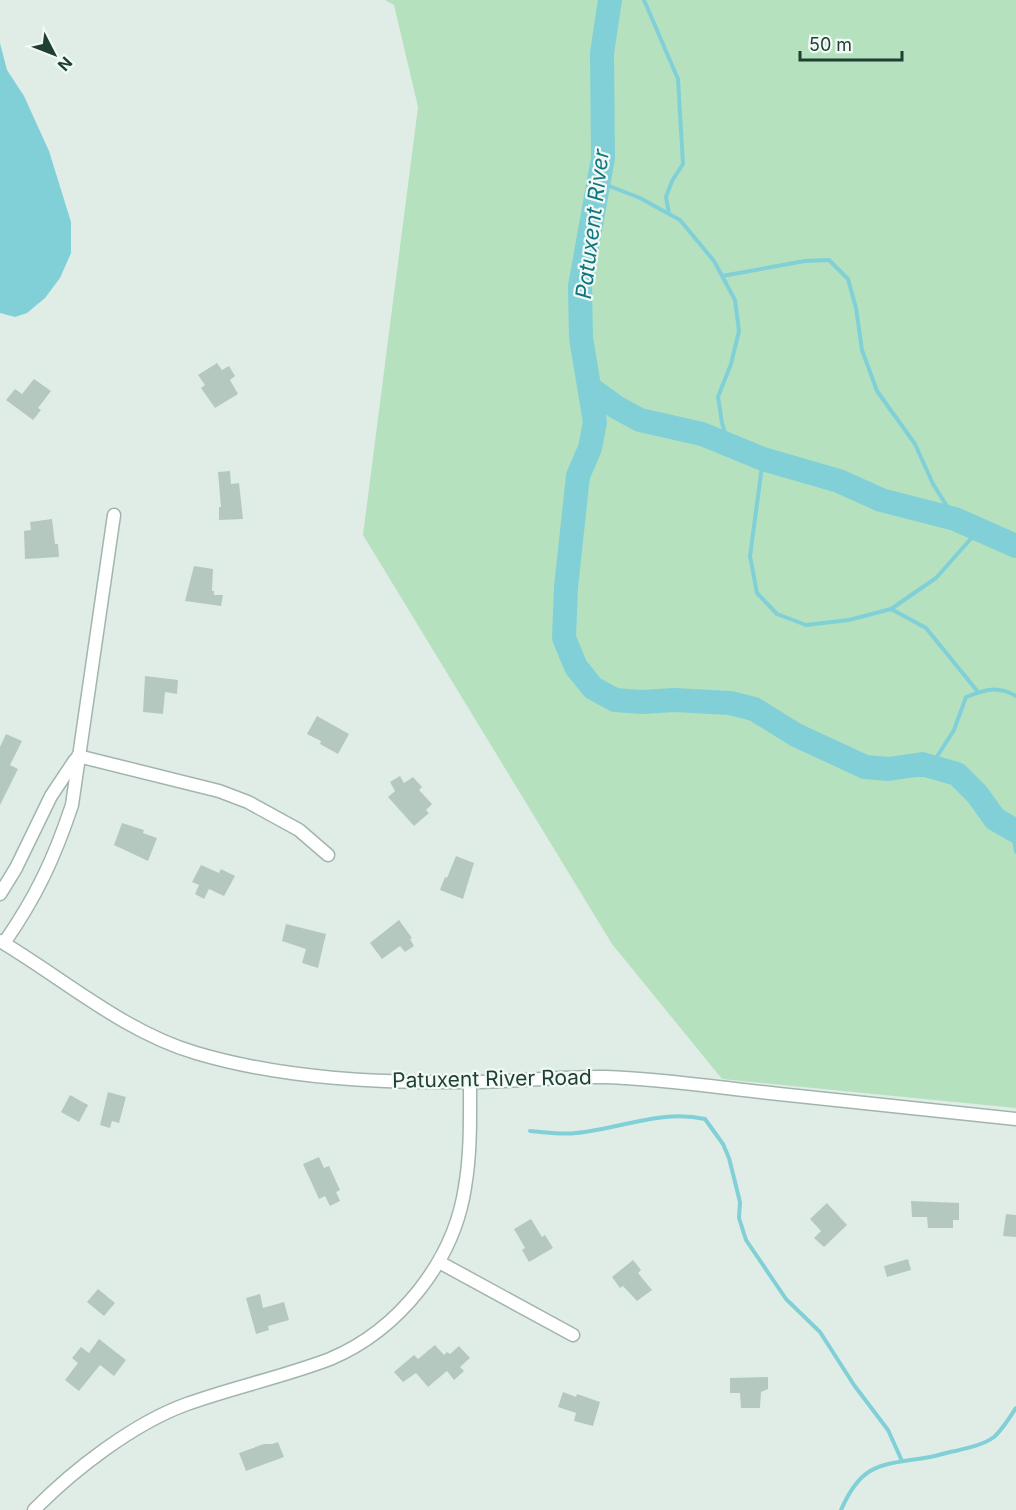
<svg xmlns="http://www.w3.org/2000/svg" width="1016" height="1510" font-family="Inter,sans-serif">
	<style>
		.green { fill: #b6e1bf }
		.water { fill: #81d0d8 }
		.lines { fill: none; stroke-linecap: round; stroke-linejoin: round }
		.stream { stroke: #81d0d8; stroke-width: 4 }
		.river { stroke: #81d0d8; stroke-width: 24 }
		.building { fill: #b5c8bf }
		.minor-casing { stroke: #a2b5ad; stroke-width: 15 }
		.minor { stroke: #fff; stroke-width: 12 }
		.labels { text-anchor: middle; stroke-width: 4.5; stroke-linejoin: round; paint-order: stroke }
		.street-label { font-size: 21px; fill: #1f3f35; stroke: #f1f9f4 }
		.water-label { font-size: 22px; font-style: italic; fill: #127682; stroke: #f1f9f4 }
	</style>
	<rect width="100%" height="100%" fill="#e0ede6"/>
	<!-- green -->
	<path class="green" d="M385,0H1016V1108L722,1079L612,944L363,535L418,107L394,5Z"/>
	<!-- water -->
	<path class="water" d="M0,43L7,70L24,96L49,151L71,222V253L60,278L45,298L27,313L15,317L0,313Z"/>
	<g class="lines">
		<!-- stream -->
		<path class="stream" d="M644,0L678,79L683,164L672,181L666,197L669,214
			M599,182L640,198L680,220L714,261L735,300L739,331L731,364L718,397L722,423L729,445
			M722,276L805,261L829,260L848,279L856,308L862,350L877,391L915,444L933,484L955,519
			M763,459L750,556L757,593L777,614L806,625L849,620L891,609L936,578L976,533
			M891,609L926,628L978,692
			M931,766L954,730L966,697C984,690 997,685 1016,696
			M1012,829L1016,852
			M530,1131C545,1132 561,1135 576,1133C619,1129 662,1109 705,1119L723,1144L729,1158L740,1202L739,1218L746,1240L786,1299L820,1332L854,1385L888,1430L902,1461
			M841,1510C861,1464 879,1465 924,1458C934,1457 944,1453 955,1451C968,1448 983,1445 994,1437C1003,1429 1009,1418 1016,1408"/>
		<!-- river -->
		<path class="river" d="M610,0L602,53L603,158L580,286L581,338L595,422L590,448L578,476L566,587L564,638L576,667L593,688L615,700L642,702L674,700L730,703L754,709L796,735L865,767L889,769L922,764L957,774L977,794L995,819L1016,831
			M590,388L616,407L640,420L702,434L763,459L839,481L881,500L955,519L1016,546"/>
	</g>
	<!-- building -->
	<path class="building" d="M217,363L222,370L229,366L235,376L230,380L238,394L215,408L201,388L205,385L198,375Z
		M34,379L51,391L38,408L41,410L33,420L6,400L15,389L22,394Z
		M230,471L231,484L239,483L243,519L219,520V507H221L218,472Z
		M52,519L55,544H58L59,557L25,559L24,531L31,530L30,522Z
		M194,566L213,569L212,591H214V595H223L221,606L185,601Z
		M145,676L178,680L177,694L165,692L163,714L143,712Z
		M317,716L349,734L338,754L320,744L321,741L307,734Z
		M6,734L22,741L10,765L18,769L0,805V747Z
		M400,776L404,783L413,777L422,787L419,790L432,804L426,810L429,813L414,826L388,797L395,791L390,782Z
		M122,823L144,830L143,833L157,838L148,861L114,845Z
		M456,856L474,863L463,899L440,890L445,877L447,878Z
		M201,865L219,873L221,869L235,876L224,896L209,889L204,899L195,894L199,885L192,882Z
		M399,920L412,938L410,939L414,946L405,952L400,946L382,959L370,943Z
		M286,924L326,934L318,968L302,963L306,949L282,941Z
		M108,1092L126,1097L119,1123L112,1121L110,1128L100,1125Z
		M70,1095L88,1105L79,1122L61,1112Z
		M319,1157L324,1168L329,1166L340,1190L336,1192L340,1201L330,1206L325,1196L319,1199L303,1164Z
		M911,1201L959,1203V1220H953V1228H928L927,1217H912Z
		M827,1203L847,1225L824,1247L814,1238L821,1231L810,1219Z
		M1006,1214L1016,1215V1237L1003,1236Z
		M531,1219L542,1237L545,1235L553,1248L529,1262L522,1250L525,1248L514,1229Z
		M908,1259L911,1270L887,1277L884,1266Z
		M633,1260L641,1270L638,1273L652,1290L637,1301L623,1286L620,1288L612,1277Z
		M98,1289L115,1303L104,1316L87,1302Z
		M260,1294L263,1308L284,1302L289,1320L268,1326L269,1330L256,1334L246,1298Z
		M99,1339L126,1360L114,1376L100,1365L79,1391L65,1380L78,1363L72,1358L81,1347L89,1353Z
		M435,1345L444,1355L447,1352L450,1354L459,1346L470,1358L460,1367L464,1371L454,1380L447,1371L428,1387L416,1373L403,1382L394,1372L414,1355L418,1359Z
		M768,1377V1389L761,1392L760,1408H741L740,1393H730V1378Z
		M563,1392L576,1397L577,1394L600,1402L593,1426L574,1421L576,1413L558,1407Z
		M278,1442L284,1457L246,1471L239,1453L264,1444H272Z"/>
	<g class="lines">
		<!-- minor casing -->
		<g class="minor-casing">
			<path id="minor" d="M78,756L219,791L248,802L299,830L328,855
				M0,894L16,868L51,796L75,760
				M0,941C64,979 124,1032 196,1053C284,1079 378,1083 469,1082C514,1082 560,1076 606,1077C664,1079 722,1088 779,1094C858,1103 937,1111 1016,1119
				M4,943C36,897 54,859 72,805L114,515
				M439,1262L573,1335
				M34,1510C73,1470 134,1423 187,1404C234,1387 283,1377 330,1359C399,1330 454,1261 465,1187C471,1152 470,1117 470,1082"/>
		</g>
		<!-- minor -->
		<use href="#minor" class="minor"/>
	</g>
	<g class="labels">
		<!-- street labels -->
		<g class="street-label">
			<text transform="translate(492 1079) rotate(-1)" y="7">Patuxent River Road</text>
		</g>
		<!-- water labels -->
		<g class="water-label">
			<text transform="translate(592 224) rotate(-83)" y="8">Patuxent River</text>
		</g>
	</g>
	<!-- north arrow -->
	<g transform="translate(54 54) rotate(132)" stroke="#f1f9f4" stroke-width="4.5" paint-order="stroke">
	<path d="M0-4.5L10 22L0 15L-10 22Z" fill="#1f3f35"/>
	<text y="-9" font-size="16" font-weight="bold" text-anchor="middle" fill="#1f3f35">N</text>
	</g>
	<!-- scale -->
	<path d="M800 51v9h102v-9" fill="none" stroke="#1f3f35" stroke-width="3"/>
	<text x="809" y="51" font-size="18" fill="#1f3f35" stroke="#f1f9f4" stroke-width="4.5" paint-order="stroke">50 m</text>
</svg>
